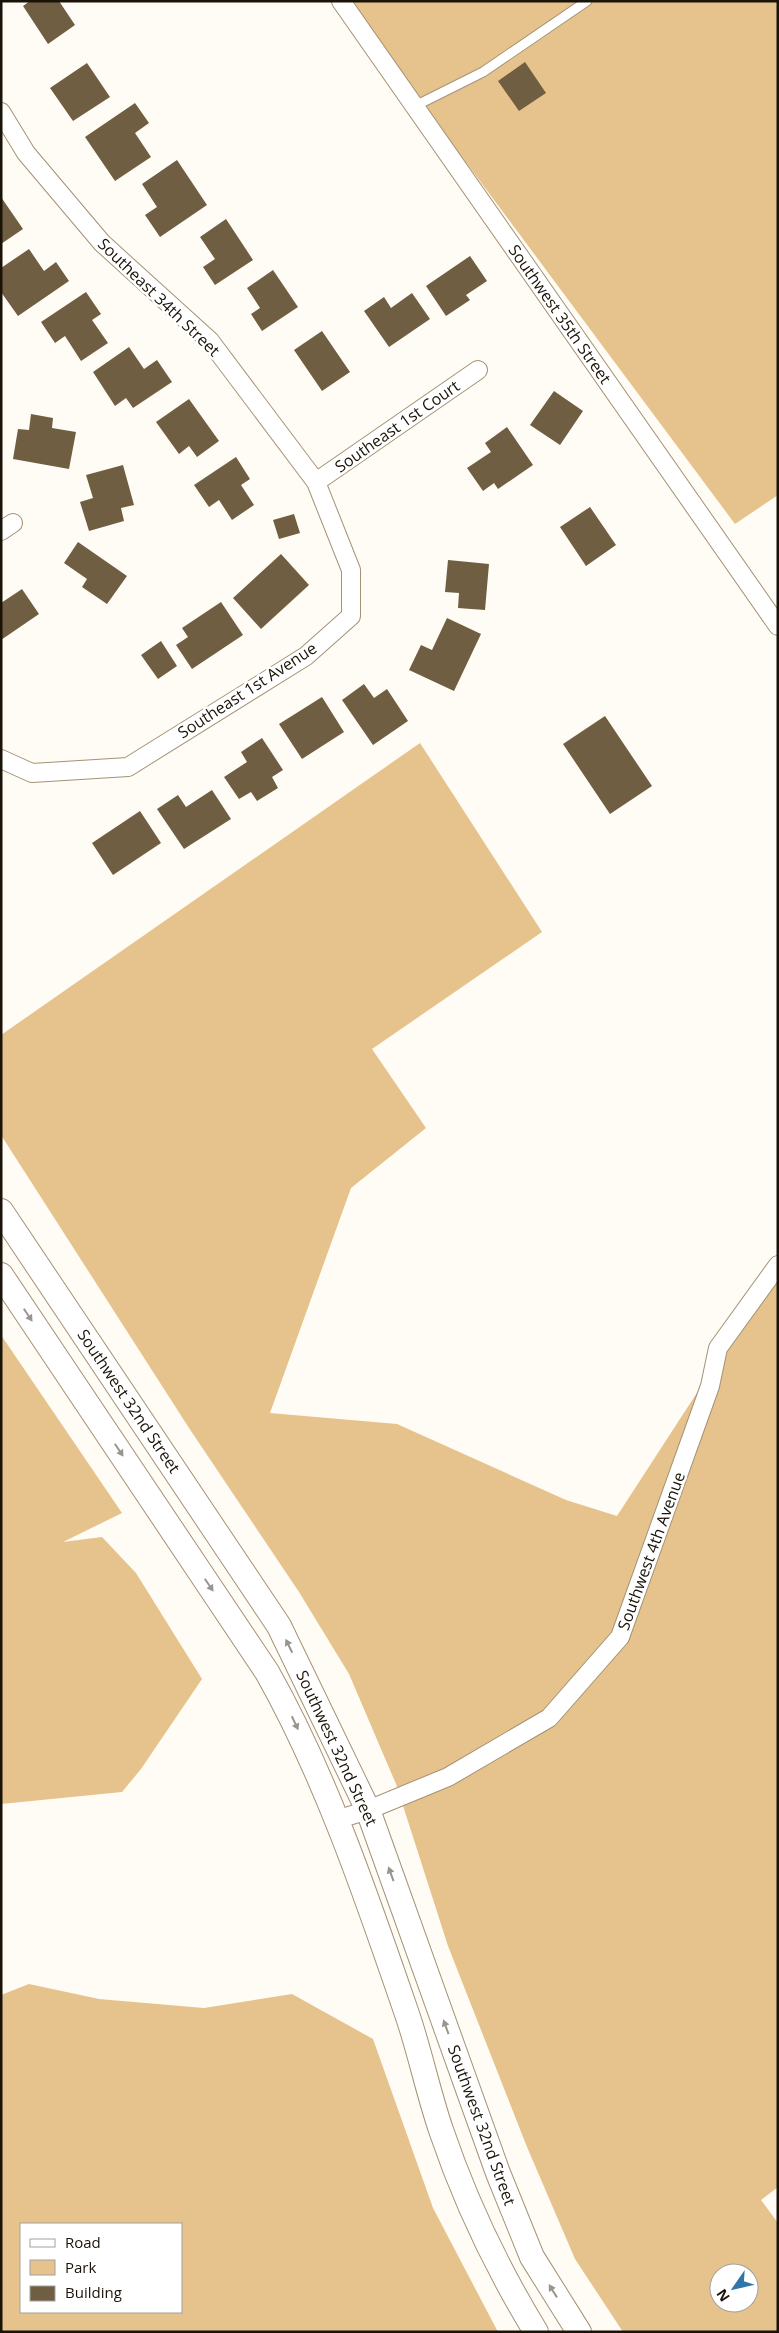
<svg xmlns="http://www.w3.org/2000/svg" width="779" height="2333" font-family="'Open Sans',sans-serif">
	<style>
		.green { fill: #e6c38c; fill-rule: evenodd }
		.building { fill: #6f5e42 }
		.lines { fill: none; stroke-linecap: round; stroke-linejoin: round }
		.service-casing { stroke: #a59275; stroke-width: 11 }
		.minor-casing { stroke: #a59275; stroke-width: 20 }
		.secondary-casing { stroke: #a59275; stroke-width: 26 }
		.service { stroke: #fff; stroke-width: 9 }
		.minor { stroke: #fff; stroke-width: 18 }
		.secondary { stroke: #fff; stroke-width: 24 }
		.oneway { fill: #989590 }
		.labels { text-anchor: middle; stroke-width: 5; stroke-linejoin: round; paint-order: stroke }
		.street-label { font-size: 16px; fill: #1a1308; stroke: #fff }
	</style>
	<rect width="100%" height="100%" fill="#fffbf5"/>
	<!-- green -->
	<path class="green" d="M346,1H778V495L735,524Z
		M420,743L542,932L372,1049L426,1128L351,1188L270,1413L397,1424L566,1500L617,1516L778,1268V2187L761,2200L778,2223V2332H623L575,2259L527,2147L448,1946L396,1784L349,1674L299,1592L189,1428L1,1135V1035ZM719,2273H749V2303H719Z
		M1,1335L122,1513L63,1542L102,1537L136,1573L202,1679L141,1769L122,1792L1,1804Z
		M29,1984L99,1999L204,2008L292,1994L373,2039L433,2208L498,2332H1V1995ZM21,2224H181V2312H21Z"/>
	<!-- building -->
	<path class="building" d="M30,1H59L75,25L48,44L23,6Z
		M525,62L546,93L519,111L498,81Z
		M87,63L110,97L73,121L50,88Z
		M135,103L149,123L135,133L151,157L115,181L85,137Z
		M177,160L207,205L160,237L145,215L157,207L142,184Z
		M1,197L23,229L1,244Z
		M226,219L253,260L215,285L203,267L215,259L200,237Z
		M29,249L44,271L56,262L69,281L18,316L1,292V268Z
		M470,256L487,281L466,295L470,300L446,316L426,286Z
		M273,270L298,307L262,331L251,314L260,308L247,288Z
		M86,292L101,314L92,320L108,343L81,361L65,336L55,343L41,322Z
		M412,293L430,319L389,347L364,311L384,297L391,308Z
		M322,331L350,372L322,391L294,350Z
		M129,347L144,369L157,360L172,382L133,408L126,398L115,406L93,372Z
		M554,391L583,411L560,445L530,425Z
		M189,399L219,441L197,457L189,446L179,454L156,422Z
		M31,414L53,418L52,428L76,432L69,469L13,459L18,429L29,430Z
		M507,427L533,465L498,489L494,483L483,491L467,468L491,452L485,443Z
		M236,457L250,479L241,485L254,505L232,520L219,500L209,507L194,485Z
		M123,465L134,505L121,508L124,521L89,531L80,502L93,498L86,475Z
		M590,507L616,545L586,566L560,527Z
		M294,514L300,533L279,539L273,520Z
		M78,542L127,576L107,604L82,587L87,579L64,563Z
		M281,554L309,585L261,629L233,598Z
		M448,560L489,564L485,610L458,608L459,593L445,592Z
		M22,589L39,614L1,640V603Z
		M221,602L243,635L192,669L176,645L188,637L182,628Z
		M447,618L481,634L454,691L409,670L421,645L432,650Z
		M161,641L177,666L158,679L141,655Z
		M364,684L374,698L387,689L408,721L373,745L342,700Z
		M322,697L344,732L302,759L279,724Z
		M605,716L652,786L610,814L563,744Z
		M262,738L283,770L272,777L278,788L257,801L251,792L239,799L224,777L247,762L241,752Z
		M212,790L231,819L184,849L157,809L178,795L186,807Z
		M140,811L161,843L113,875L92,843Z"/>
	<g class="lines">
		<!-- service casing -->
		<g class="service-casing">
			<path id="service" d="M415,106L483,72L587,1"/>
		</g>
		<!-- minor casing -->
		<g class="minor-casing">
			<path id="minor" d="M341,1L778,626
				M1,112L26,153L102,243L210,341L316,482L351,570V616L306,656L128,767L32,773L1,759
				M316,482L478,370
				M1,531L13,523
				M336,1820L368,1810L448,1777L549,1718L620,1637L710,1386L718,1348L778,1265"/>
		</g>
		<!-- secondary casing -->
		<g class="secondary-casing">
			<path id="secondary" d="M1,1211L279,1626L368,1810L498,2173L532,2257L579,2332
				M1,1275L267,1672C326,1776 368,1901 407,2014C420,2052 428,2092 441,2130C465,2201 497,2268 536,2332"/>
		</g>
		<!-- service -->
		<use href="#service" class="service"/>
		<!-- minor -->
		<use href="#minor" class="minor"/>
		<!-- secondary -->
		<use href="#secondary" class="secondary"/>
	</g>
	<!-- one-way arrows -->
	<defs><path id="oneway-solid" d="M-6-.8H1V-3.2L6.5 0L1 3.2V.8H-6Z" transform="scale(1.25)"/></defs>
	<g class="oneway">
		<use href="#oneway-solid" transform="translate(28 1315) rotate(56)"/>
		<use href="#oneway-solid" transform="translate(119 1450) rotate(56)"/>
		<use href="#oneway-solid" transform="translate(209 1585) rotate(56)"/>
		<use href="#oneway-solid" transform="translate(289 1646) rotate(-116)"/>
		<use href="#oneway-solid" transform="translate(295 1723) rotate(65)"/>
		<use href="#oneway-solid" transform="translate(391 1874) rotate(-110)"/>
		<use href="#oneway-solid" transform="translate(446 2027) rotate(-110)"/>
		<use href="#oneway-solid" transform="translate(553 2291) rotate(-122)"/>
	</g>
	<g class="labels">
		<!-- street labels -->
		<g class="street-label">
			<text transform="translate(159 297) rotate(44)" y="6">Southeast 34th Street</text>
			<text transform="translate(560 314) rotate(55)" y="6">Southwest 35th Street</text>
			<text transform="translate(397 426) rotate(-35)" y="6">Southeast 1st Court</text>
			<text transform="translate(247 690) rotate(-33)" y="6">Southeast 1st Avenue</text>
			<text transform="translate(129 1401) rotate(56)" y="6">Southwest 32nd Street</text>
			<text transform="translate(651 1551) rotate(-70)" y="6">Southwest 4th Avenue</text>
			<text transform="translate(337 1748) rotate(65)" y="6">Southwest 32nd Street</text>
			<text transform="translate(482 2125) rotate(70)" y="6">Southwest 32nd Street</text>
		</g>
	</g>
	<!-- border -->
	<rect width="779" height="2333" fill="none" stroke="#1a1308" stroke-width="5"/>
	<!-- legend -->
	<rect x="20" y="2223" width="162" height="90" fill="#ffffff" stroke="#a3a19c"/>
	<rect x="30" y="2239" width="25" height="8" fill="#ffffff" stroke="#a3a19c"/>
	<text x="65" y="2248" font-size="15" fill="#1a1308">Road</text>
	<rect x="30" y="2260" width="25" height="15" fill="#e6c38c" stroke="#a3a19c"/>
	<text x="65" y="2273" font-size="15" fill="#1a1308">Park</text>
	<rect x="30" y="2286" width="25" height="15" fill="#6f5e42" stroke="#a3a19c"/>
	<text x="65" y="2298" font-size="15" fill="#1a1308">Building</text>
	<!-- north arrow -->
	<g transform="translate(734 2288) rotate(236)"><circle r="24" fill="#ffffff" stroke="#a3a19c"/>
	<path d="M0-4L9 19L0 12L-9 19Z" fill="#3076ab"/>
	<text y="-8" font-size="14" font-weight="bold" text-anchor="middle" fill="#1a1308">N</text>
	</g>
</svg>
